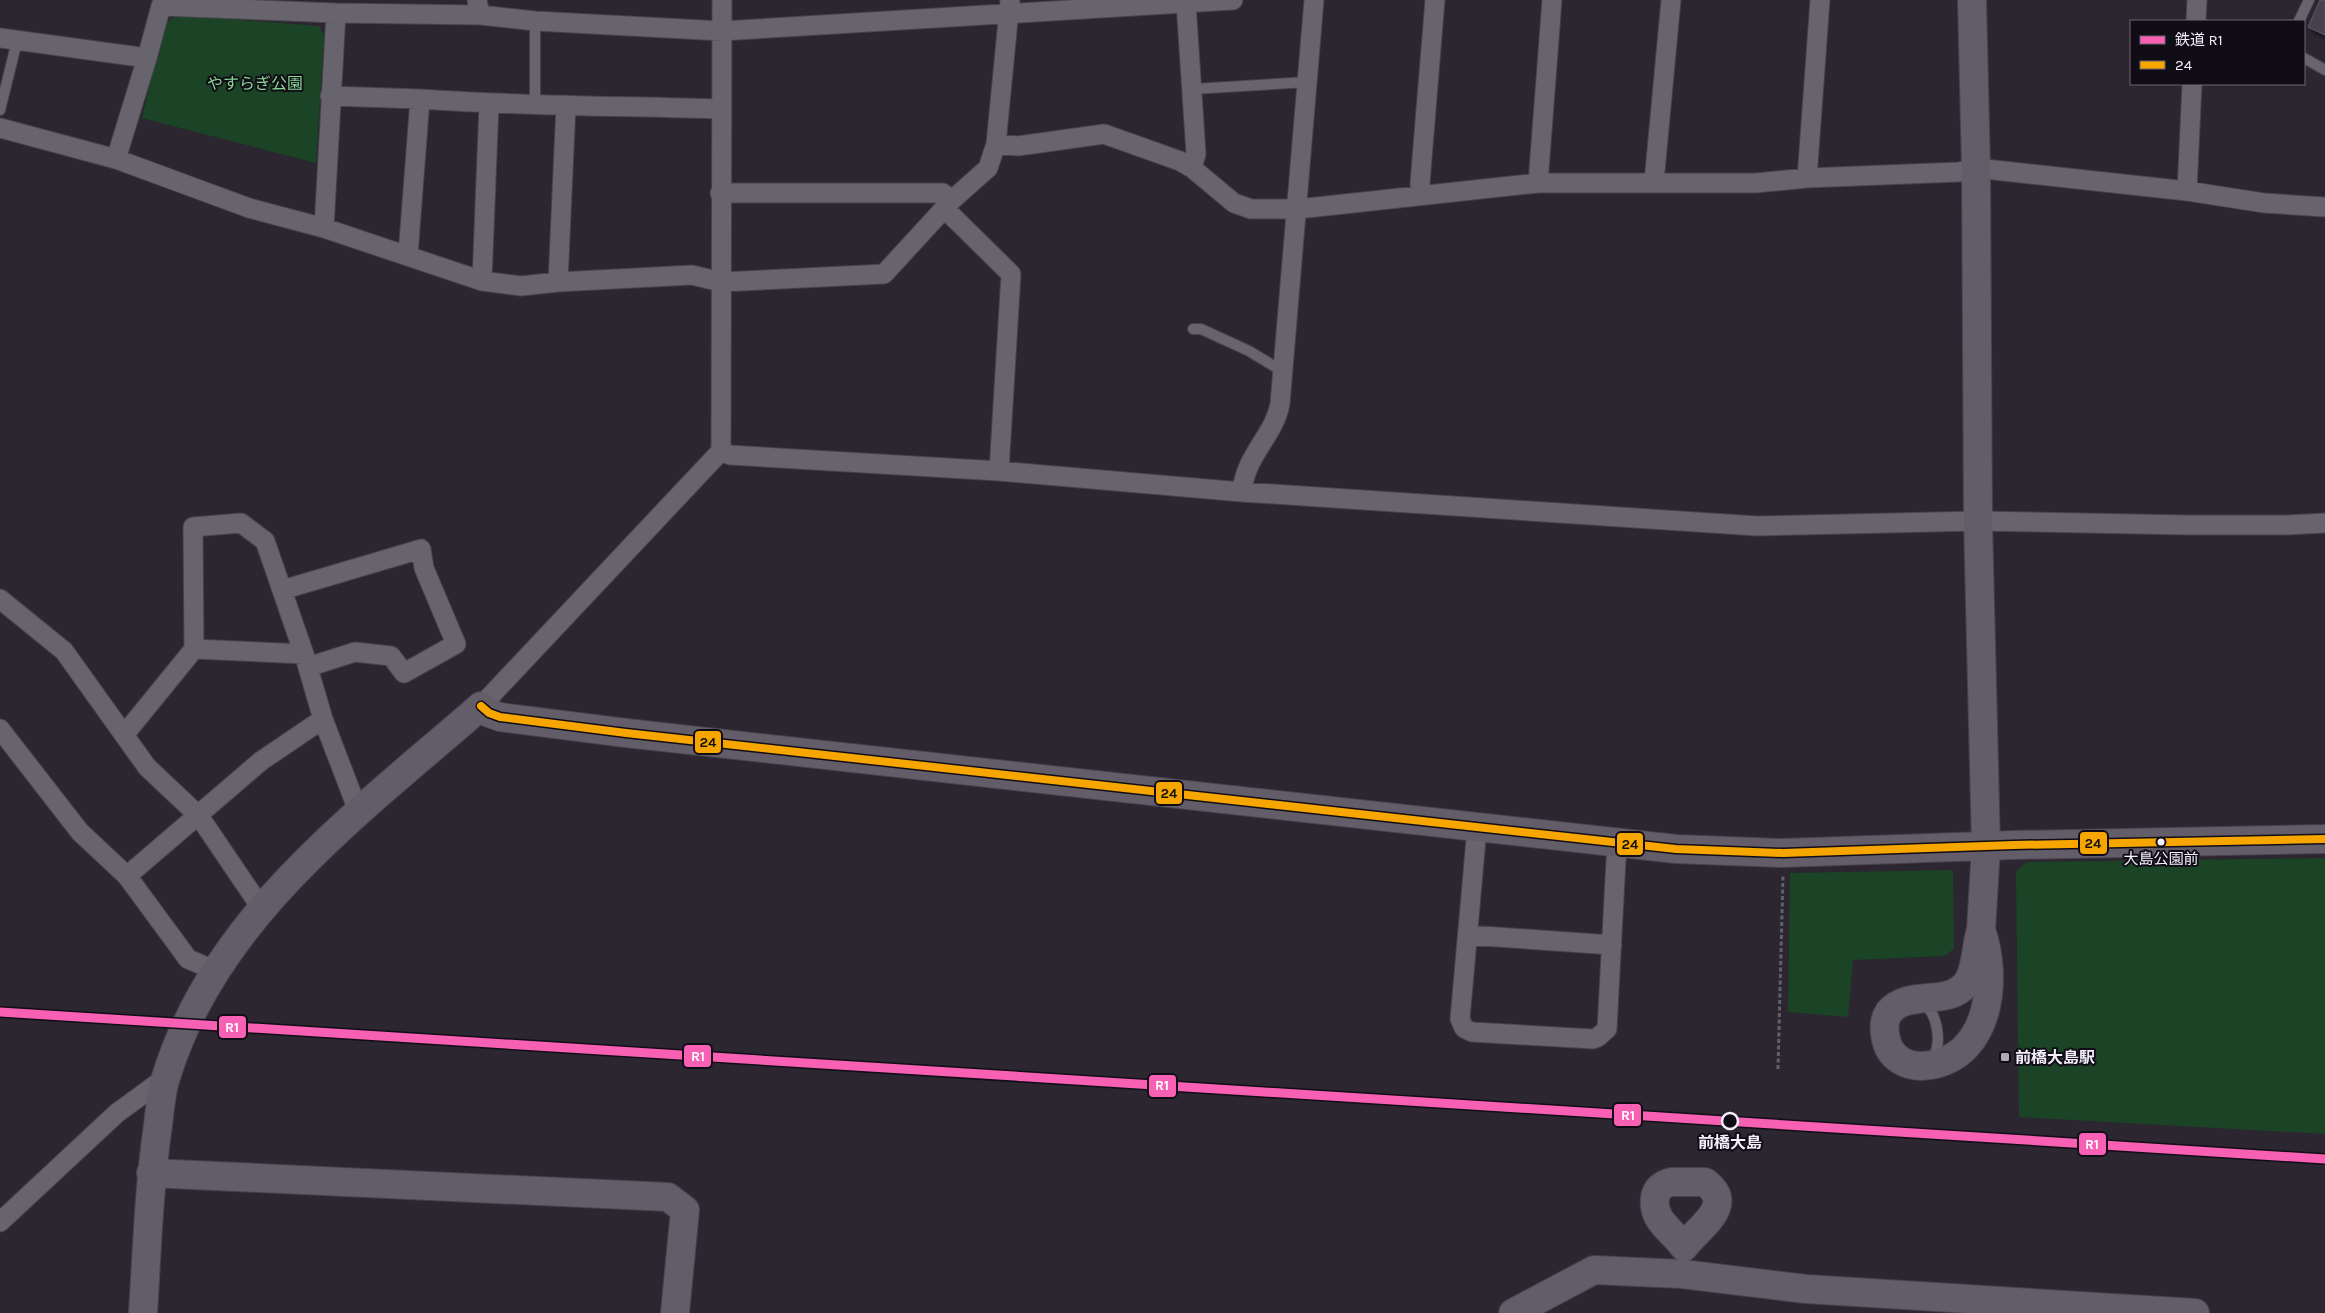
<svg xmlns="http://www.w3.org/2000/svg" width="2325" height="1313" font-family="Karla,'Noto Sans JP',sans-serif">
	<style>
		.green { fill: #1b4325 }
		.building { fill: #47404f; stroke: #5c5861; filter: url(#shadow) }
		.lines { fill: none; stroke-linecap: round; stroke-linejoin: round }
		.lane-casing { stroke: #47434c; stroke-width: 12 }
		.street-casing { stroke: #47434c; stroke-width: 21 }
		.secondary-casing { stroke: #47434c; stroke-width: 30 }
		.path { stroke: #636068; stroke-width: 3; stroke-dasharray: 4 2.5; stroke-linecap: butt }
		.lane { stroke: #68646e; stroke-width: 10 }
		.street { stroke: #68646e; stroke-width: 19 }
		.secondary { stroke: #625d68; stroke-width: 28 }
		.bus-1-casing { stroke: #110d16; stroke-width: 11 }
		.bus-1 { stroke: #f7a600; stroke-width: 8 }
		.rail-1-casing { stroke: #110d16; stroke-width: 12 }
		.rail-1 { stroke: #f860b3; stroke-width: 9 }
		.bus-dot { fill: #f4effc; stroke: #110d16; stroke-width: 2 }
		.poi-dot { fill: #aea9b5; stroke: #110d16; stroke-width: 2 }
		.stop-dot { fill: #110d16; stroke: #f4effc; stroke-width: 2.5 }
		.labels { text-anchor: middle; stroke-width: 4; stroke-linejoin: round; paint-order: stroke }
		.bus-label { font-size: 15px; fill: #f4effc; stroke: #110d16 }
		.park-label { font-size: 16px; fill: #86d794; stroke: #110d16 }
		.poi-label { font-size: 16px; font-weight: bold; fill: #f4effc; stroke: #110d16; text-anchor: start }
		.stop-label { font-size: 16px; font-weight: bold; fill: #f4effc; stroke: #110d16 }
		.line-badge { stroke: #110d16; stroke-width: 2 }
		.badge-label { font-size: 14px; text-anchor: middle; font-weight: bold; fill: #fff }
		.pale-badge-label { font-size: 14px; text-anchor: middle; font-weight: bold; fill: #111 }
	</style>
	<defs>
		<filter id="shadow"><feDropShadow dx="4.5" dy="4.5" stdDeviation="2.5" flood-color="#0009"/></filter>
	</defs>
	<rect width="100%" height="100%" fill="#2b2630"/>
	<!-- green -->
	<path class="green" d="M176,15L319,26L324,35L316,163L142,118L164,25Z
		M2325,858V1134L2019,1117L2016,872L2026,862Z
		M1953,870L1954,949L1944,956L1853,960L1848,1017L1788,1012L1790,873Z"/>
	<!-- building -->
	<path class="building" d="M2320,0H2325V35L2308,27Z"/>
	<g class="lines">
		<!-- lane casing -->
		<g class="lane-casing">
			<path id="lane" d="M2299,21L2309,0
				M2304,58L2325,70
				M1193,89L1307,82
				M535,103V21
				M0,110L17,41
				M1193,329H1201L1249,351L1282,371
				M1921,1002C1938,1011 1942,1043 1933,1058"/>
		</g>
		<!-- street casing -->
		<g class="street-casing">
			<path id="street" d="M1186,3L1196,154L1192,168
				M480,15L535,21L722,31L1233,0
				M2196,21L2197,0
				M0,38L147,58
				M330,96L420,99L408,255
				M420,99C520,106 621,106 721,109
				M0,128L116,159L249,208L324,228L482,281L521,286L558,282L692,275L721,282L884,274L951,201L988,168L996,144L1010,0
				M996,144L1018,146L1104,134L1180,161L1192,168L1234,203L1251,209H1298L1538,183H1756L1807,178L1959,172L1976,168L2187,191L2264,203L2325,207
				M116,159L147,58L161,6L336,13L480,15L477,0
				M1807,178L1820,0
				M1654,182L1671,0
				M1538,183L1552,0
				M2187,191L2192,84
				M720,193H943L951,201
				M1421,195L1420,183L1435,0
				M944,208L1011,274L999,471
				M324,228L336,13
				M482,281L489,104
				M558,282L566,105
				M721,451L730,455L999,471L1242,492L1757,526L1978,521L2187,525H2287L2325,523
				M1242,492C1245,455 1274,436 1280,404L1314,0
				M282,590L421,549L424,568L456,644L404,673L391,656L355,652L308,667
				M0,599L64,651L147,767L199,816L262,909
				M194,649L304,654
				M481,706L721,451L722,0
				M0,729L80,832L127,876L188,959L214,970
				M124,735L194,649L193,527L241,523L265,541L304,654L323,719L359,813
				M1477,828L1460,1019L1464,1028L1472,1032L1593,1039L1598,1037L1607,1029L1616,860L1619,843
				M127,876L261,761L323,719
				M1468,935L1612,945
				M0,1222L117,1113L165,1078"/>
		</g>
		<!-- secondary casing -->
		<g class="secondary-casing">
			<path id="secondary" d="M1972,0L1976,168L1978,521L1986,847L1981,930
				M1981,930C1998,977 1991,1054 1931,1065C1908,1069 1888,1059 1885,1034C1884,1027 1885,1018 1889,1012C1908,989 1947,1007 1966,984C1977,971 1975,947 1981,930Z
				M151,1173L668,1197L685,1210L675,1313
				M1671,1182H1705C1737,1206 1698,1227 1684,1247C1672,1230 1652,1221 1655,1198C1656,1189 1663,1184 1671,1182Z
				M143,1313C147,1250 149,1187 158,1125C160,1109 161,1092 166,1077C215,916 360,812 481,706L489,713L500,717L626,733L1676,849L1783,853L2014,845L2325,839
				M1513,1313L1594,1270L1682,1274L1806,1289L2195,1313"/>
		</g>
		<!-- path -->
		<path class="path" d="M1778,1069L1783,875"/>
		<!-- lane -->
		<use href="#lane" class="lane"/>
		<!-- street -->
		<use href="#street" class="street"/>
		<!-- secondary -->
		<use href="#secondary" class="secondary"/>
		<!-- bus-1 casing -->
		<g class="bus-1-casing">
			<path id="bus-1" d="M481,706L489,713L500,717L626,733L1676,849L1783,853L2014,845L2325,839"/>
		</g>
		<!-- bus-1 -->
		<use href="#bus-1" class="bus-1"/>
		<!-- rail-1 casing -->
		<g class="rail-1-casing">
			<path id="rail-1" d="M0,1012L2325,1159"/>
		</g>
		<!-- rail-1 -->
		<use href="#rail-1" class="rail-1"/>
	</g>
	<!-- markers -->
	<circle class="bus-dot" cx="2161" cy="842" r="4.5"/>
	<rect class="poi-dot" x="2000" y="1052" width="10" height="10" rx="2.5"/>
	<circle class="stop-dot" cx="1730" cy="1121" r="8"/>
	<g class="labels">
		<!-- bus labels -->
		<g class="bus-label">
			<text x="2161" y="864">大島公園前</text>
		</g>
		<!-- park labels -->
		<g class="park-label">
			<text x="255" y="89">やすらぎ公園</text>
		</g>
		<!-- poi labels -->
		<g class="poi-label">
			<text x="2015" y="1063">前橋大島駅</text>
		</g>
		<!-- stop labels -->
		<g class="stop-label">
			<text x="1730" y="1148">前橋大島</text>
		</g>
	</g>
	<g class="line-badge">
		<rect x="694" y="730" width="28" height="24" rx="5" fill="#f7a600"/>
		<rect x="1155" y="781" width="28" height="24" rx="5" fill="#f7a600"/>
		<rect x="2079" y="831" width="29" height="24" rx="5" fill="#f7a600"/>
		<rect x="1616" y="832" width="28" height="24" rx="5" fill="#f7a600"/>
		<rect x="218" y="1015" width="29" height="24" rx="5" fill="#f860b3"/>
		<rect x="683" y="1044" width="29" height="24" rx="5" fill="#f860b3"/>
		<rect x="1148" y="1074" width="29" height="24" rx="5" fill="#f860b3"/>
		<rect x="1613" y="1103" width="29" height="24" rx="5" fill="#f860b3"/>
		<rect x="2078" y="1132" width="29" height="24" rx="5" fill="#f860b3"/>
	</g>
	<g class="badge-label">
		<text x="232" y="1032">R1</text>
		<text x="698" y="1061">R1</text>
		<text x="1162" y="1090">R1</text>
		<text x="1628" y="1120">R1</text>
		<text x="2092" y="1149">R1</text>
	</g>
	<g class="pale-badge-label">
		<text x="708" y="747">24</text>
		<text x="1169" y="798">24</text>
		<text x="2093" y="848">24</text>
		<text x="1630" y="849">24</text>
	</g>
	<!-- legend -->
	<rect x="2130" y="20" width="175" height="65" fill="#110d16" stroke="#6c6772"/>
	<rect x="2140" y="36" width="25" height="8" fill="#f860b3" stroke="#6c6772"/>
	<text x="2175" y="45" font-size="15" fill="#f4effc">鉄道 R1</text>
	<rect x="2140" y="61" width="25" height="8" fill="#f7a600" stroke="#6c6772"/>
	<text x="2175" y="70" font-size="15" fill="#f4effc">24</text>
</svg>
